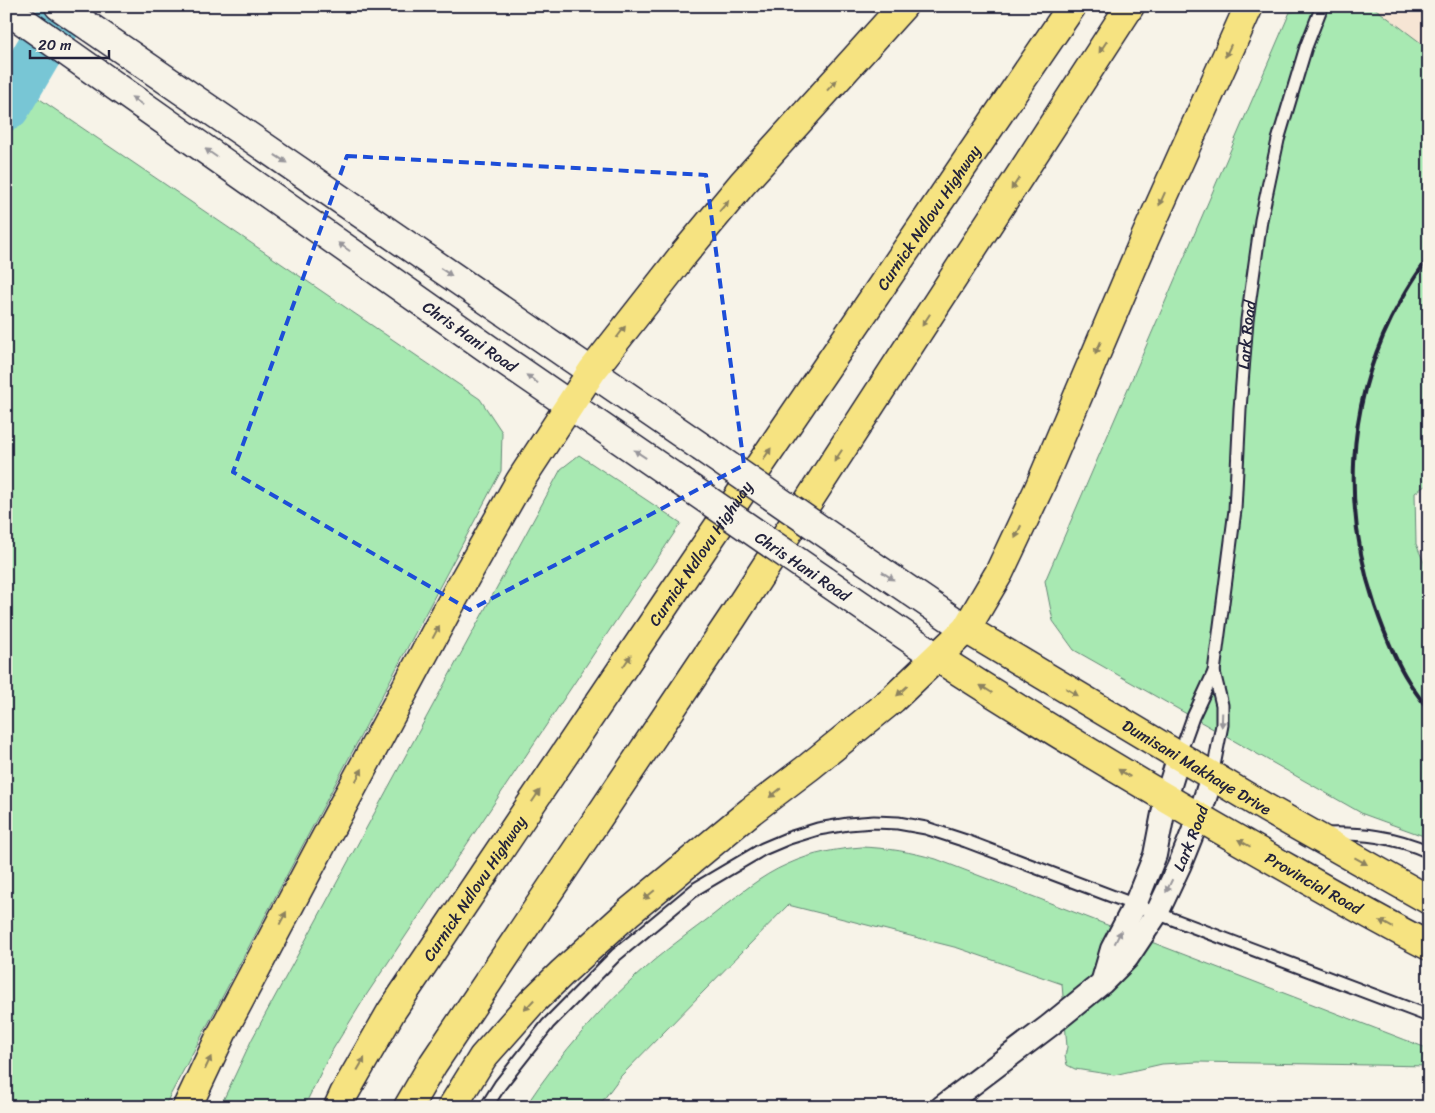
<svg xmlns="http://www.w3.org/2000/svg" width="1435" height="1113" font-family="Sriracha,sans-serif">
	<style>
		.built { fill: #f6e5d4 }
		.green { fill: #a8e9b2; stroke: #658676 }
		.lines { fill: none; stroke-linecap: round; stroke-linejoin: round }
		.river { stroke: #78c6d5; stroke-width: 48 }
		.service-casing { stroke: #22223b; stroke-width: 15 }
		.minor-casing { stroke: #22223b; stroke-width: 26 }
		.secondary-casing { stroke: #22223b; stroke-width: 31 }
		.primary-casing { stroke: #22223b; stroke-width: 31 }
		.service { stroke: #f7f3e8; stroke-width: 11 }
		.minor { stroke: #f7f3e8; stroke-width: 22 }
		.secondary { stroke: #f7f3e8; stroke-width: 28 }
		.primary { stroke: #f6e381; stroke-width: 28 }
		.rail { stroke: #22223b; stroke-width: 4 }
		.secondary-bridge-casing { stroke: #22223b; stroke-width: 31; stroke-linecap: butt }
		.secondary-bridge { stroke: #f7f3e8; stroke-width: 28 }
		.oneway { fill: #8c825e }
		.oneway2 { fill: #97959a }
		.marked { fill: none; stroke: #1d4ed8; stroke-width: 4; stroke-dasharray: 10 6; stroke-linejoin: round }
		.labels { text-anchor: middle; stroke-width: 4; stroke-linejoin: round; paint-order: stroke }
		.street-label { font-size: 16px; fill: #22223b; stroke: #f7f3e8 }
	</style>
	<rect width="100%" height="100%" fill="#f7f3e8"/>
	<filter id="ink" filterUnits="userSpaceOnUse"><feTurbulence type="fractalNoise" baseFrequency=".02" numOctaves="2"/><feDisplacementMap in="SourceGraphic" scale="10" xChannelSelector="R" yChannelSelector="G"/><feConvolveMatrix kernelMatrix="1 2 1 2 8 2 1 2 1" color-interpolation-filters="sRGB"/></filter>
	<g filter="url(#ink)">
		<!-- built -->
		<path class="built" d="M1372,6H1429V49Z"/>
		<!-- green -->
		<path class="green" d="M1346,6H1372L1429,49V483L1415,493L1416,544L1429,574V838L1363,814L1074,650L1053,621L1045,581L1290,12Z
			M6,76L480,399L502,432L501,471L164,1107H6Z
			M579,455L681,523L367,994L330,1054L304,1107H220L252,1039L561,469Z
			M862,847C888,848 911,852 936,859L1429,1049V1066L1198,1062L1162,1064L1114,1075L1075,1069L1067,1065L1065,1056L1067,1047L1062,984L958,948L788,905L621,1076L598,1107H525C560,1054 604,1003 653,961C672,945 693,930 713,915C737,896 760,876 788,864C812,853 836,849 862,847Z"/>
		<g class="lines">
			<!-- river -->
			<path class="river" d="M6,107L45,41L69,6"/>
			<!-- service casing -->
			<g class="service-casing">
				<g id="service">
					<path id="s1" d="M1179,756L1193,717L1214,672L1235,510L1240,409L1247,320L1261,220L1278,140L1306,47L1322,6"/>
					<path d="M1212,776L1222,725V705L1214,672"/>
					<path d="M1324,834C1361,833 1394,836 1429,852"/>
					<path d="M486,1107L500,1085L548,1024L616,955L697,888L763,849L789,838L818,829L848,824L874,822L898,823L926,828L966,841L1429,1016"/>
				</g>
			</g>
			<!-- minor casing -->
			<g class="minor-casing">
				<g id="minor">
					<path d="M1103,980L1112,949L1135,905L1155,855L1166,798L1179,756"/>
					<path id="s2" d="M942,1107L1049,1026L1102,983L1127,958L1157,913L1180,864L1199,817L1212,776"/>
				</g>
			</g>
			<!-- secondary casing -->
			<g class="secondary-casing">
				<g id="secondary">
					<path d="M59,6L701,447"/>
					<path id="s3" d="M6,9L494,353L680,481"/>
					<path d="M847,548L966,629"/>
					<path d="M824,580L938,658"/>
				</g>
			</g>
			<!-- primary casing -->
			<g class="primary-casing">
				<g id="primary">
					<path id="s4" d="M966,629L1266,808L1429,900"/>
					<path id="s5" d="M938,658C1042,725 1149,789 1256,850C1314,883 1370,916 1429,946"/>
					<path d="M187,1107L222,1033L320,848L456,594L520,481L592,371L683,255L742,184L903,6"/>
					<path id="s6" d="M338,1107L344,1094L391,1012L671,596L1072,6"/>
					<path d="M408,1107L433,1064L733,617L1130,6"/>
					<path d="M452,1107L483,1057L531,1003L563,972L629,912L751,811L809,767L893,699L966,629L999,573L1039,488L1145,238L1249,6"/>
				</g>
			</g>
			<!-- service -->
			<use href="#service" class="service"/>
			<!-- minor -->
			<use href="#minor" class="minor"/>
			<!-- secondary -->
			<use href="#secondary" class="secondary"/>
			<!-- primary -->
			<use href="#primary" class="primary"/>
			<!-- rail -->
			<path class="rail" d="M1429,258C1414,276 1402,298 1391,319C1346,410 1343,511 1375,606C1384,632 1394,659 1409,682C1415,692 1422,701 1429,710"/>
			<!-- secondary-bridge casing -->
			<g class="secondary-bridge-casing">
				<path id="secondary-bridge" d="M701,447L847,548
					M680,481L824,580"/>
			</g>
			<!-- secondary-bridge -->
			<use href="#secondary-bridge" class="secondary-bridge"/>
		</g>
		<!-- one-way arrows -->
		<defs><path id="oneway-solid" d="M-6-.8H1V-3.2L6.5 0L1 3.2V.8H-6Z" transform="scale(1.25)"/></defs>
		<g class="oneway">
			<use href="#oneway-solid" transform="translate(1103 47) rotate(123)"/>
			<use href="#oneway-solid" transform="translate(1228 51) rotate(115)"/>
			<use href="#oneway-solid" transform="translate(832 85) rotate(-48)"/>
			<use href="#oneway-solid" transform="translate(1015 184) rotate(123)"/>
			<use href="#oneway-solid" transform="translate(1162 199) rotate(114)"/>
			<use href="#oneway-solid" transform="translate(724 206) rotate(-50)"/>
			<use href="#oneway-solid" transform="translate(926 320) rotate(123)"/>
			<use href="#oneway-solid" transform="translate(621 332) rotate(-53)"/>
			<use href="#oneway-solid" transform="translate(1098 348) rotate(113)"/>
			<use href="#oneway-solid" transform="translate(767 454) rotate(-56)"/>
			<use href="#oneway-solid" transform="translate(838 456) rotate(123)"/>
			<use href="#oneway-solid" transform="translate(1018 532) rotate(115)"/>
			<use href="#oneway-solid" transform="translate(436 632) rotate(-62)"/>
			<use href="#oneway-solid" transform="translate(627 661) rotate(-56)"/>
			<use href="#oneway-solid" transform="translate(986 689) rotate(-148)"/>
			<use href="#oneway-solid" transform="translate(902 691) rotate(137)"/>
			<use href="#oneway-solid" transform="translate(1072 692) rotate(31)"/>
			<use href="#oneway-solid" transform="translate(1124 773) rotate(-149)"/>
			<use href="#oneway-solid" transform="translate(359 775) rotate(-62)"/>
			<use href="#oneway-solid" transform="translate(775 793) rotate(142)"/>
			<use href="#oneway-solid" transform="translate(536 796) rotate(-56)"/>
			<use href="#oneway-solid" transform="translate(1244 843) rotate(-150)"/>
			<use href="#oneway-solid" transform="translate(1361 861) rotate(29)"/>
			<use href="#oneway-solid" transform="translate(649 895) rotate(140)"/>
			<use href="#oneway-solid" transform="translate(283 918) rotate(-62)"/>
			<use href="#oneway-solid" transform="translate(1386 924) rotate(-152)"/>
			<use href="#oneway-solid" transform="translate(529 1005) rotate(133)"/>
			<use href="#oneway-solid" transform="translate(208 1063) rotate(-65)"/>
			<use href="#oneway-solid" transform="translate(361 1064) rotate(-60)"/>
		</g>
		<g class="oneway2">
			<use href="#oneway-solid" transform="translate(137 101) rotate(-145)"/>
			<use href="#oneway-solid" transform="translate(211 153) rotate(-145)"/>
			<use href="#oneway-solid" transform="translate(281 159) rotate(34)"/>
			<use href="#oneway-solid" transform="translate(344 247) rotate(-145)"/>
			<use href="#oneway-solid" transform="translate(446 272) rotate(34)"/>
			<use href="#oneway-solid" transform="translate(532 379) rotate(-145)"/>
			<use href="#oneway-solid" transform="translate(640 454) rotate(-146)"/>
			<use href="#oneway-solid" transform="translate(888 576) rotate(34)"/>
			<use href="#oneway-solid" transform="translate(1222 720) rotate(92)"/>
			<use href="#oneway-solid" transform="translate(1169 886) rotate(116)"/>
			<use href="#oneway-solid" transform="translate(1118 937) rotate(-63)"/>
		</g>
	</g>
	<!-- marked area -->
	<path class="marked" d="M347,156L706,175L744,465L470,610L233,472Z"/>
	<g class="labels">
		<!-- street labels -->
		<g class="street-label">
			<text dy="6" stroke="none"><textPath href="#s6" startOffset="1068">Curnick Ndlovu Highway</textPath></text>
			<text dy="6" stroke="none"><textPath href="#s1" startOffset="430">Lark Road</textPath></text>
			<text dy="6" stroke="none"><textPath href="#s3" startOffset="568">Chris Hani Road</textPath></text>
			<text dy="6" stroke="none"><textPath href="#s6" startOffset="662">Curnick Ndlovu Highway</textPath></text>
			<text transform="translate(803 566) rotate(34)" y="6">Chris Hani Road</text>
			<text dy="6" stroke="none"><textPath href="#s4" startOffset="269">Dumisani Makhaye Drive</textPath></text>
			<text dy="6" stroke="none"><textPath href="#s2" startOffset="374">Lark Road</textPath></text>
			<text dy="6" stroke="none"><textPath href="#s5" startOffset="438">Provincial Road</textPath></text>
			<text dy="6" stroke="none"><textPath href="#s6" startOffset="258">Curnick Ndlovu Highway</textPath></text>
		</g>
	</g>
	<!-- margin -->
	<rect width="1435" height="1113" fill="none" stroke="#f7f3e8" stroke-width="25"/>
	<rect x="12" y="12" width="1410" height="1088" fill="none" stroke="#22223b" stroke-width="2" filter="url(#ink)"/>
	<!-- scale -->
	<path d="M30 50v8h79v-8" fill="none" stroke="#22223b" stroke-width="2.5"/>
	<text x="38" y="50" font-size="15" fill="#22223b" stroke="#f7f3e8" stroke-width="4" paint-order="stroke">20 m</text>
</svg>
